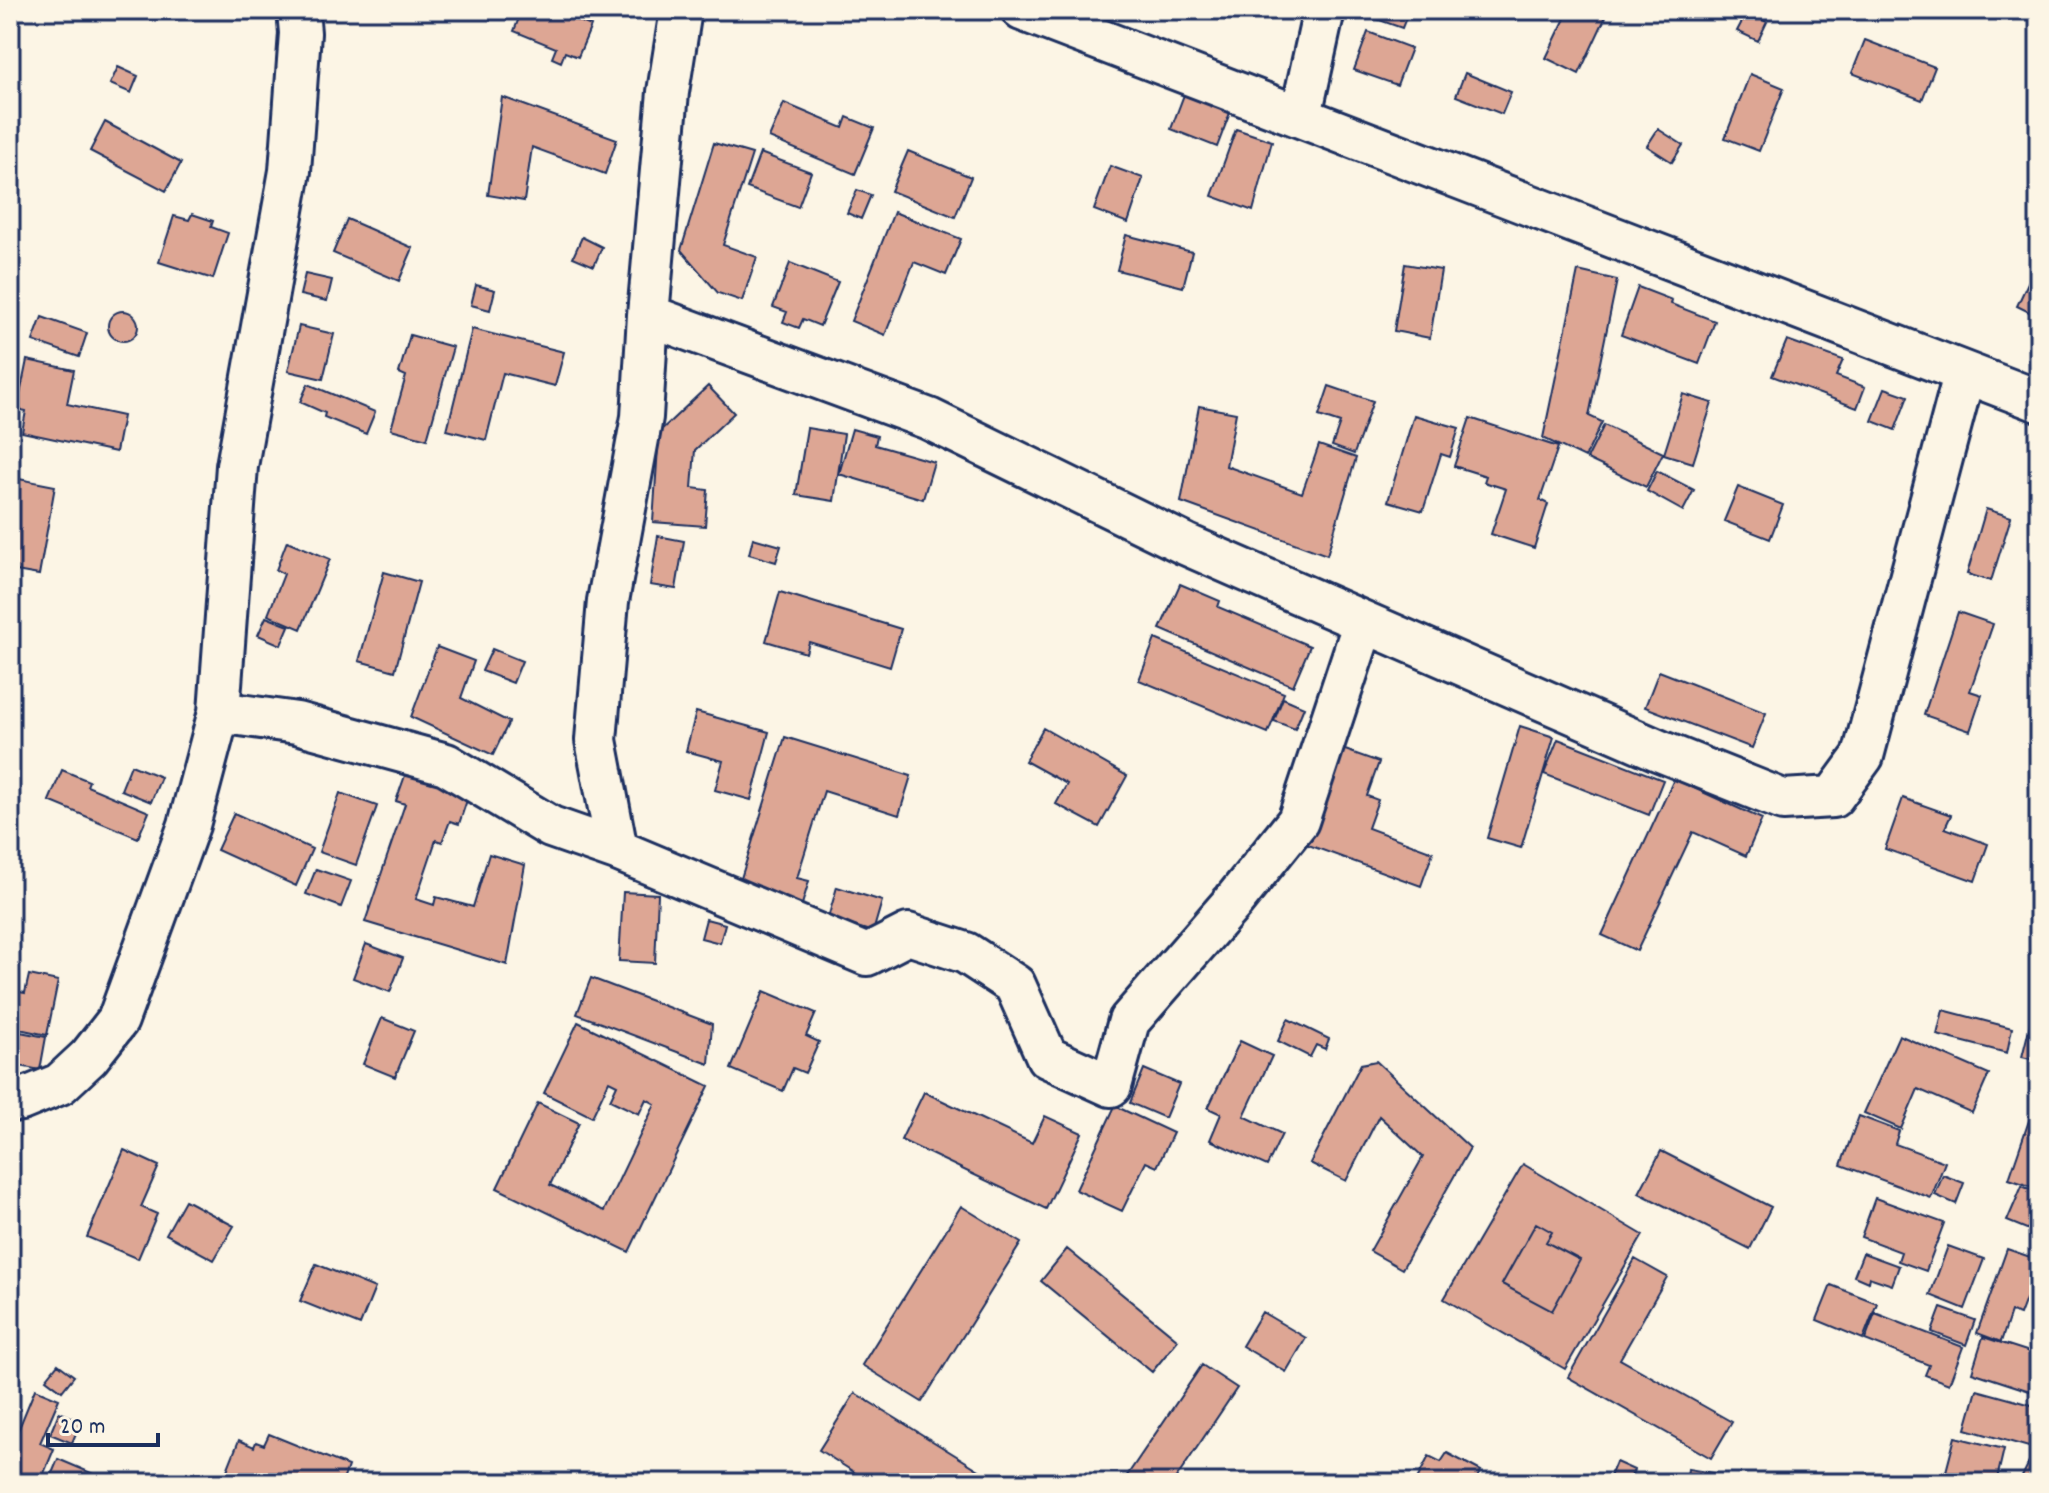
<svg xmlns="http://www.w3.org/2000/svg" width="2049" height="1493" font-family="Dekko,sans-serif">
	<style>
		.building { fill: #dda694; stroke: #1b2f5e; stroke-width: 2; fill-rule: evenodd }
		.lines { fill: none; stroke-linecap: round; stroke-linejoin: round }
		.street-casing { stroke: #1b2f5e; stroke-width: 46 }
		.street { stroke: #fcf5e5; stroke-width: 40 }
	</style>
	<rect width="100%" height="100%" fill="#fcf5e5"/>
	<filter id="ink" filterUnits="userSpaceOnUse"><feTurbulence type="fractalNoise" baseFrequency=".0125" numOctaves="2"/><feDisplacementMap in="SourceGraphic" scale="16" xChannelSelector="R" yChannelSelector="G"/><feConvolveMatrix kernelMatrix="1 2 1 2 8 2 1 2 1" color-interpolation-filters="sRGB"/></filter>
	<g filter="url(#ink)">
		<!-- building -->
		<path class="building" d="M522,10H553L591,26L578,57L565,52L561,62L552,58L556,48L514,31Z
			M1367,10H1409L1402,28L1365,15Z
			M1569,10H1609L1579,74L1546,58Z
			M1747,12L1767,22L1758,41L1737,31Z
			M1368,32L1411,48L1397,85L1354,70Z
			M1865,40L1935,67L1922,100L1852,73Z
			M118,67L138,76L131,93L110,84Z
			M1465,73L1511,92L1502,114L1456,96Z
			M1750,74L1784,88L1759,151L1725,138Z
			M1185,92L1231,110L1217,147L1171,129Z
			M502,97L617,139L605,174L532,147L524,201L488,195Z
			M784,103L843,128L847,117L874,128L855,174L769,138Z
			M105,122L181,163L166,191L90,151Z
			M1236,129L1272,141L1253,211L1212,196Z
			M1658,129L1683,145L1672,162L1647,146Z
			M714,143L752,154L723,245L757,257L742,301L718,293L681,250Z
			M908,151L971,177L955,217L891,191Z
			M760,153L811,172L798,207L747,188Z
			M1110,166L1143,178L1128,223L1094,210Z
			M857,190L871,195L861,219L847,213Z
			M894,212L961,239L946,275L914,262L885,335L851,321Z
			M192,214L213,221L211,227L228,233L213,279L159,262L174,216L189,220Z
			M347,219L413,248L399,281L333,253Z
			M1126,235L1192,252L1183,287L1117,270Z
			M582,237L602,247L594,266L573,257Z
			M790,263L838,282L820,326L803,319L799,328L783,322L787,312L773,307Z
			M1405,264L1441,270L1430,338L1394,331Z
			M1578,271L1617,280L1589,416L1602,422L1585,458L1543,438Z
			M305,274L332,280L327,301L300,295Z
			M2032,274L2039,278V317L2017,306Z
			M476,285L495,290L490,310L471,305Z
			M1638,287L1672,300L1671,304L1715,321L1699,364L1621,335Z
			M108 326a15 15 0 1 1 30 0a15 15 0 1 1-30 0Z
			M42,317L87,333L79,357L33,341Z
			M299,326L334,334L323,379L288,371Z
			M472,329L564,352L555,386L503,373L486,440L447,430Z
			M410,335L453,347L427,439L391,429L406,376L399,373Z
			M1787,340L1843,360L1836,376L1865,387L1857,408L1772,376Z
			M27,360L74,370L67,404L123,416L116,452L22,432L26,411L17,409Z
			M308,384L375,412L366,434L324,417L325,413L300,402Z
			M708,386L734,413L695,450L692,488L708,490L705,526L653,522L659,432Z
			M1329,386L1373,401L1354,454L1332,446L1340,423L1319,416Z
			M1885,388L1908,396L1895,430L1872,421Z
			M1683,394L1712,403L1693,463L1664,454Z
			M1199,406L1236,413L1226,466L1302,493L1319,445L1356,458L1327,555L1181,502Z
			M1414,415L1459,428L1450,457L1441,454L1423,511L1388,501Z
			M1470,418L1558,447L1540,500L1548,504L1534,548L1491,534L1506,489L1484,482L1486,476L1454,466Z
			M1604,425L1663,453L1646,487L1587,459Z
			M807,428L844,434L834,501L796,495Z
			M852,429L877,436L875,445L934,462L923,499L839,474Z
			M1657,471L1694,490L1683,511L1647,491Z
			M19,479L55,486L39,575L10,570V531Z
			M1738,487L1783,505L1770,539L1724,521Z
			M1986,509L2011,517L1991,581L1967,574Z
			M658,536L684,541L676,589L650,585Z
			M753,538L781,546L776,562L749,554Z
			M287,541L330,559L301,629L268,615L284,574L276,570Z
			M384,572L419,582L395,671L359,661Z
			M1180,584L1220,601L1218,607L1310,646L1293,686L1160,629Z
			M780,592L901,629L890,667L809,642L806,653L766,641Z
			M1958,612L1993,624L1970,691L1982,695L1970,731L1924,715Z
			M266,617L289,626L281,645L258,635Z
			M1155,639L1284,693L1268,733L1139,680Z
			M437,647L474,661L461,698L509,722L493,755L411,717Z
			M492,649L522,661L513,683L482,671Z
			M1659,671L1766,713L1752,748L1645,707Z
			M1283,698L1304,707L1295,729L1274,721Z
			M696,712L769,732L751,800L715,790L723,761L686,751Z
			M1520,726L1554,737L1521,848L1487,838Z
			M1043,728L1127,776L1099,827L1056,804L1067,784L1025,761Z
			M785,737L911,776L899,815L824,791L797,878L809,881L801,908L738,888Z
			M1558,739L1663,780L1649,815L1544,774Z
			M1334,746L1379,762L1367,796L1378,800L1368,828L1433,852L1421,886L1300,842Z
			M131,765L161,777L151,802L121,790Z
			M62,770L89,781L87,786L149,812L138,838L49,801Z
			M407,770L470,791L459,824L450,821L442,842L436,840L416,899L434,905L436,897L473,907L489,854L525,865L507,965L365,922L405,804L396,801Z
			M1674,779L1762,819L1746,856L1693,832L1637,951L1602,935Z
			M340,793L377,806L356,865L319,852Z
			M1903,798L1951,815L1945,828L1988,844L1975,881L1885,849Z
			M234,813L312,849L296,886L217,850Z
			M316,869L351,881L341,907L306,894Z
			M837,887L882,901L873,932L828,918Z
			M623,892L658,894L655,963L619,961Z
			M706,919L725,924L720,943L701,938Z
			M366,944L403,958L390,992L353,978Z
			M29,975L58,981L47,1035L10,1027V990L25,993Z
			M591,978L712,1024L709,1064L577,1014Z
			M764,991L816,1013L806,1036L819,1042L805,1073L793,1068L783,1091L731,1069Z
			M1943,1010L2012,1028L2007,1053L1937,1035Z
			M382,1018L414,1031L395,1077L363,1064Z
			M1288,1019L1329,1039L1325,1049L1316,1045L1310,1057L1278,1041Z
			M2031,1021L2039,1023V1061L2022,1057Z
			M578,1022L709,1086L629,1252L497,1188L538,1103L579,1123L550,1185L604,1211L655,1104L646,1099L639,1114L610,1100L617,1085L609,1081L592,1117L544,1093Z
			M10,1030L46,1037L40,1070L10,1064Z
			M1899,1035L1989,1074L1972,1113L1918,1089L1901,1129L1864,1113Z
			M1240,1041L1272,1056L1244,1116L1282,1134L1267,1166L1210,1140L1221,1114L1208,1108Z
			M1376,1061L1470,1148L1402,1269L1370,1251L1423,1157L1379,1116L1346,1181L1310,1163L1361,1064Z
			M1144,1069L1179,1084L1165,1118L1130,1103Z
			M924,1092L1032,1143L1045,1116L1082,1133L1046,1209L901,1140Z
			M1115,1106L1173,1133L1157,1167L1146,1162L1122,1211L1076,1190Z
			M2033,1109L2039,1110V1189L2009,1179Z
			M1859,1116L1899,1131L1895,1144L1945,1162L1931,1198L1841,1165Z
			M124,1150L159,1166L141,1207L157,1214L138,1259L87,1237Z
			M1661,1151L1771,1207L1750,1249L1639,1193Z
			M1523,1164L1643,1235L1565,1369L1444,1299ZM1536,1223L1552,1232L1546,1242L1580,1260L1552,1311L1502,1284Z
			M1943,1175L1964,1183L1956,1204L1935,1195Z
			M2022,1186L2039,1193V1234L2007,1221Z
			M1875,1198L1944,1223L1926,1271L1898,1261L1901,1252L1861,1237Z
			M185,1200L234,1226L214,1260L166,1234Z
			M961,1206L1021,1243L922,1402L862,1365Z
			M1536,1223L1552,1232L1546,1242L1580,1260L1552,1311L1502,1284Z
			M1948,1246L1984,1259L1965,1309L1930,1295Z
			M1067,1249L1178,1340L1152,1372L1041,1281Z
			M2007,1249L2039,1260V1304L2026,1299L2020,1315L2011,1312L2001,1342L1977,1333Z
			M1863,1253L1899,1266L1892,1285L1869,1277L1868,1282L1854,1276Z
			M1635,1259L1667,1277L1620,1359L1732,1422L1711,1458L1568,1377Z
			M316,1264L375,1288L360,1325L300,1301Z
			M1831,1285L1877,1303L1863,1339L1817,1320Z
			M1941,1308L1975,1320L1966,1345L1932,1332Z
			M1262,1312L1306,1338L1286,1372L1242,1346Z
			M1875,1313L1963,1347L1949,1384L1925,1375L1929,1365L1865,1340Z
			M1983,1337L2039,1355V1394L1972,1372Z
			M58,1364L74,1376L62,1391L46,1379Z
			M1202,1365L1237,1388L1173,1483H1122Z
			M35,1389L59,1399L40,1443L54,1449L40,1483H14L10,1481V1450Z
			M1977,1390L2039,1407V1450L1966,1429Z
			M855,1393L992,1478L988,1483H851L857,1474L819,1450Z
			M59,1412L81,1421L72,1443L50,1434Z
			M269,1434L348,1466L344,1478L351,1483H240L241,1478L226,1473L239,1440L254,1447L256,1442L264,1445Z
			M1955,1437L2004,1449L1996,1483H1943Z
			M2034,1452L2039,1455V1483H2019Z
			M1447,1453L1481,1471L1475,1481L1479,1483H1415L1429,1456L1441,1462Z
			M58,1459L103,1478L101,1483H48Z
			M1616,1462L1634,1470L1628,1483H1618L1609,1479Z
			M1688,1469L1713,1473L1711,1483H1686Z"/>
		<g class="lines">
			<!-- street casing -->
			<g class="street-casing">
				<path id="street" d="M1022,10L2039,401
					M1301,115L1324,10
					M648,315L929,419L1185,544L1660,751L1783,800L1833,797L1863,756L1964,375
					M219,712L297,723L446,764L551,827L617,850L867,955L908,934L966,953L1015,985L1047,1057L1111,1086L1129,1021L1233,902L1298,821L1364,622
					M617,850L596,740L608,601L642,417L648,315L668,92L681,10
					M10,1101L21,1100L60,1084L89,1057L118,1020L189,825L219,712L237,466L290,171L300,33L298,10"/>
			</g>
			<!-- street -->
			<use href="#street" class="street"/>
		</g>
	</g>
	<!-- margin -->
	<rect width="2049" height="1493" fill="none" stroke="#fcf5e5" stroke-width="40"/>
	<rect x="20" y="20" width="2009" height="1453" fill="none" stroke="#1b2f5e" stroke-width="3" filter="url(#ink)"/>
	<!-- scale -->
	<path d="M48 1433v12h110v-12" fill="none" stroke="#1b2f5e" stroke-width="4"/>
	<text x="60" y="1433" font-size="24" fill="#1b2f5e" stroke="#fcf5e5" stroke-width="6" paint-order="stroke">20 m</text>
</svg>
